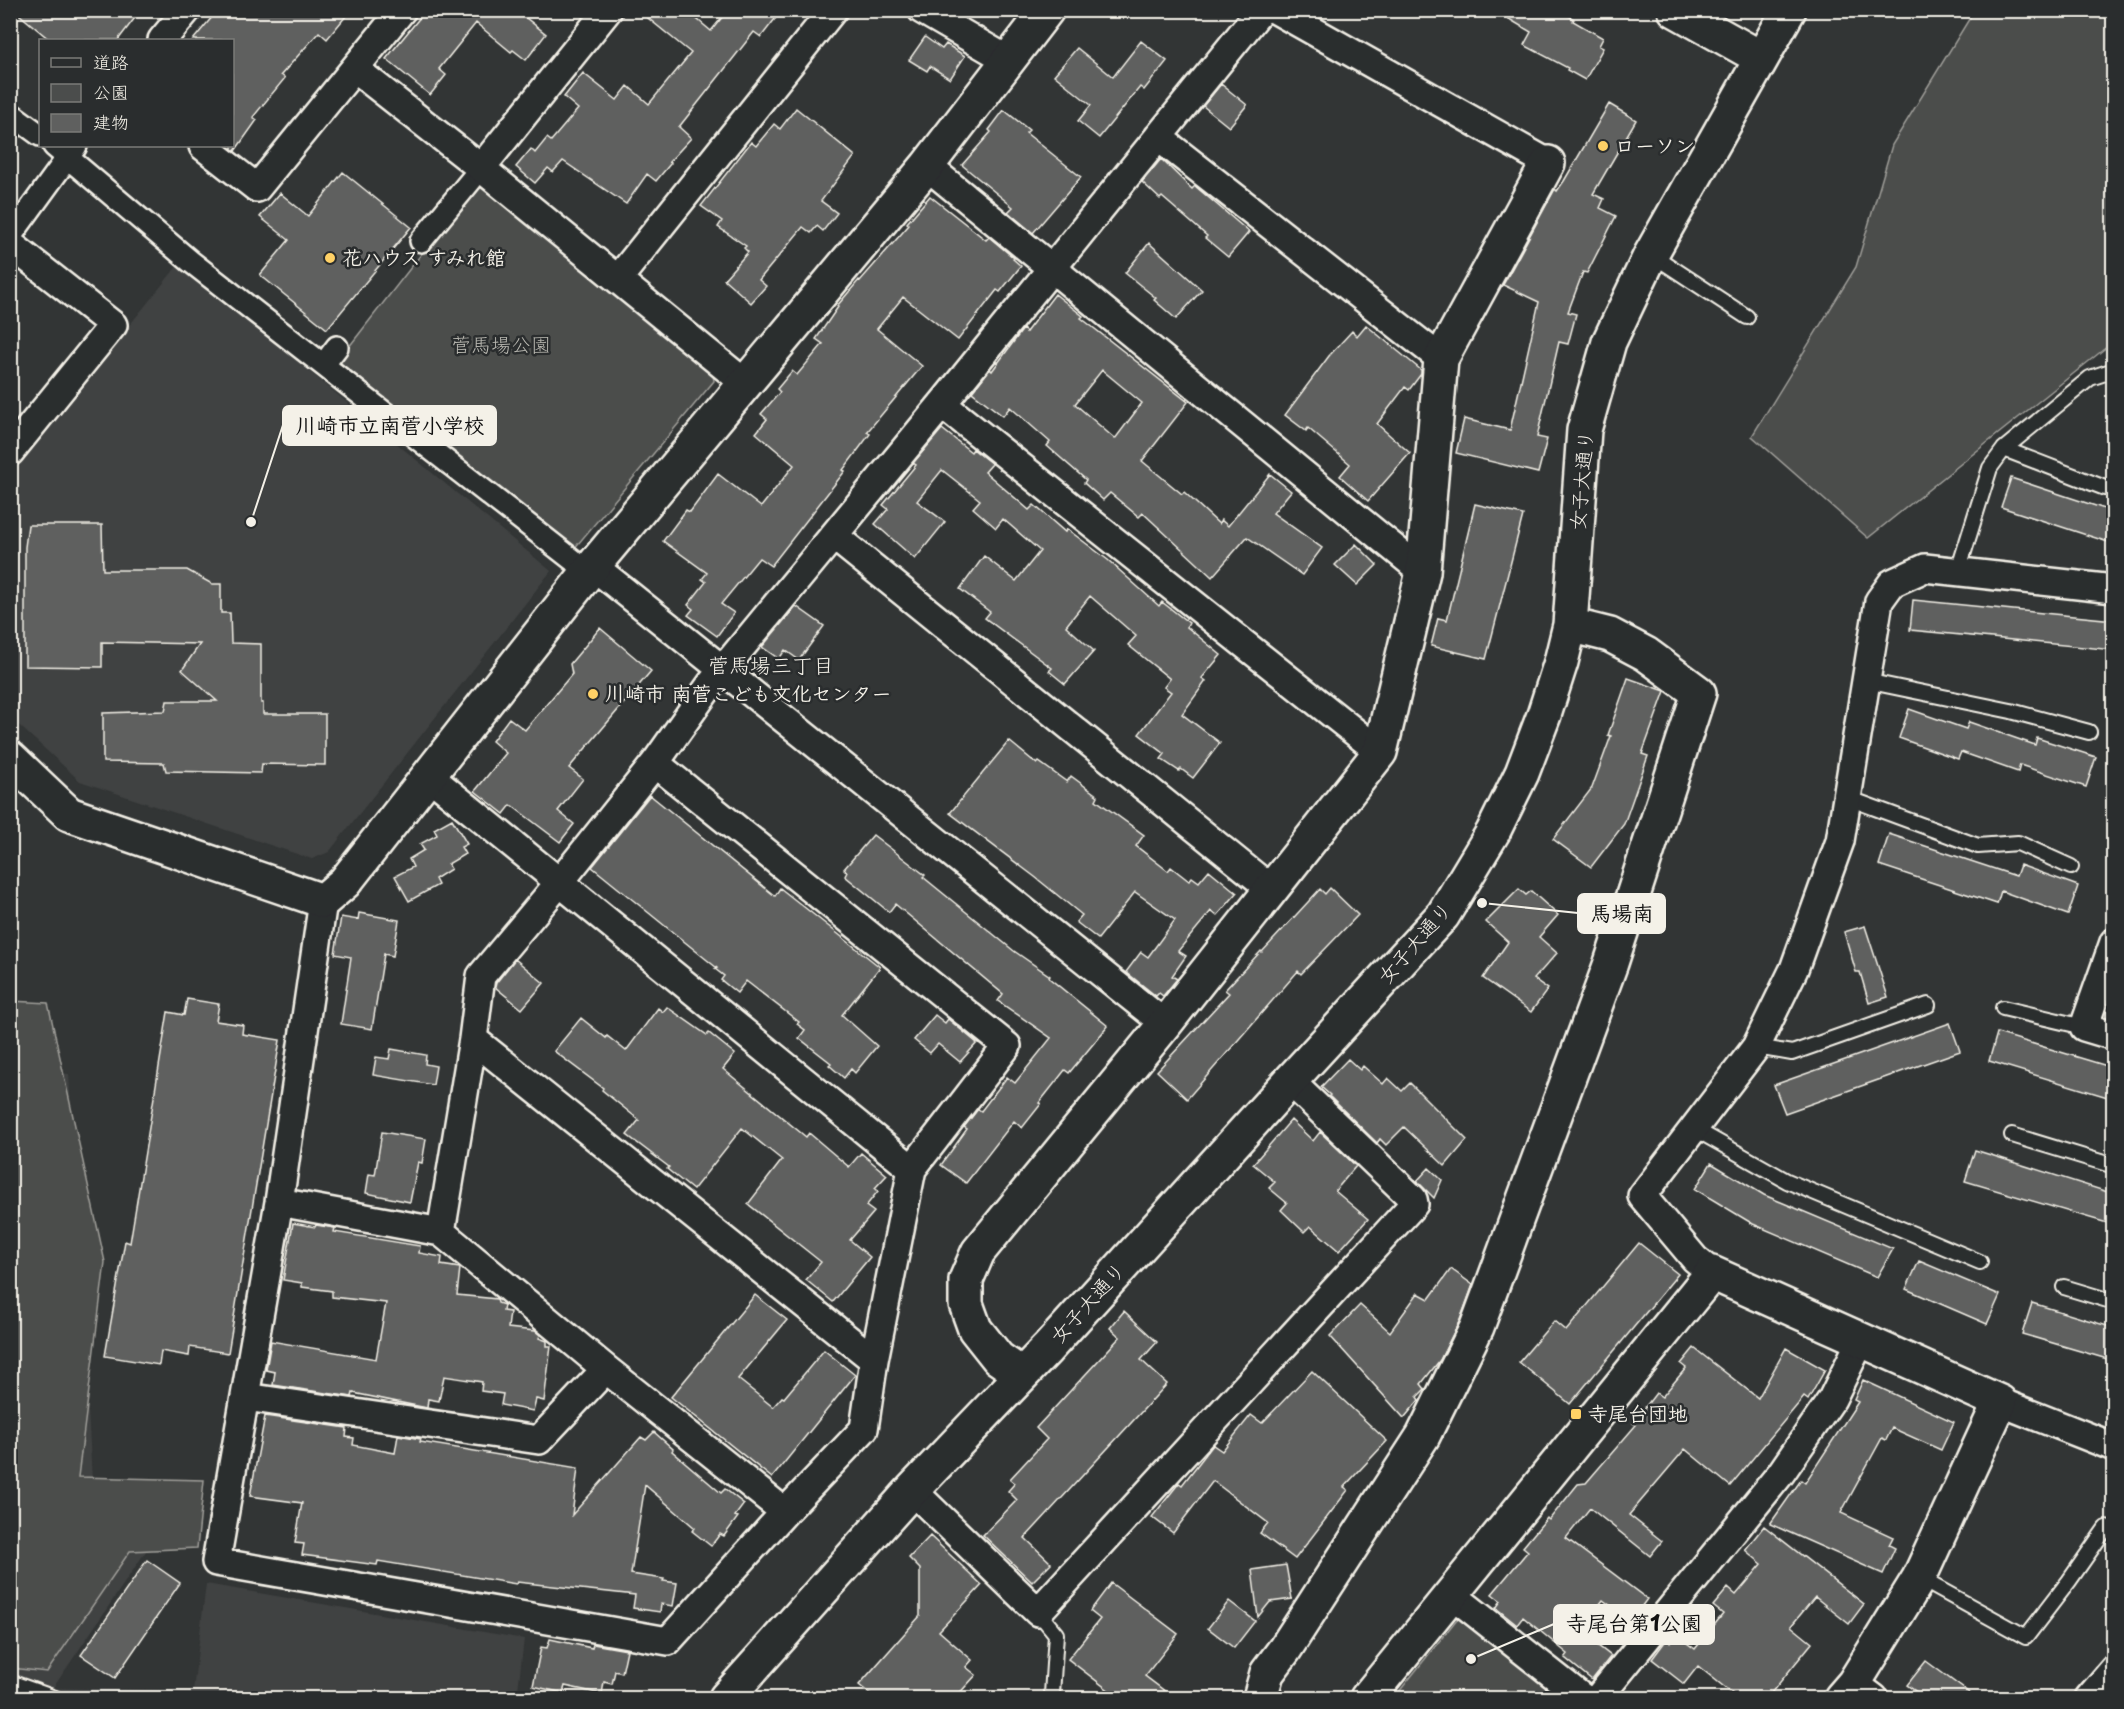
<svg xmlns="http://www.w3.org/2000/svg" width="2124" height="1709" font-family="'Playpen Sans','Klee One',sans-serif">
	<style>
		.built { fill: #404242 }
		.green { fill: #4b4d4c; stroke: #a09f9a; stroke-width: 1.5 }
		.water { fill: #727370; stroke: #a6a5a0; stroke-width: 1.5 }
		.building { fill: #5f605f; stroke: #f4f1e8; stroke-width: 1.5; fill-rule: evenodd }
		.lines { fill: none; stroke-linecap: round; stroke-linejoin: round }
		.service-casing { stroke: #f4f1e8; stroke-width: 18 }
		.pedestrian-casing { stroke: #f4f1e8; stroke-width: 26 }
		.minor-casing { stroke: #f4f1e8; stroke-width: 32 }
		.tertiary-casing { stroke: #f4f1e8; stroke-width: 38 }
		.service { stroke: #2a2d2e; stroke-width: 14 }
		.pedestrian { stroke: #2a2d2e; stroke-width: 21 }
		.minor { stroke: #2a2d2e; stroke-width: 27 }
		.tertiary { stroke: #2a2d2e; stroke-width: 33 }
		.poi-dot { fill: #ffd166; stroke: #2a2d2e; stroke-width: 2 }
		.labels { text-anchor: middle; stroke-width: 5; stroke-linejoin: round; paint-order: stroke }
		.poi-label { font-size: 20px; font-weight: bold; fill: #f4f1e8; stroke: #2a2d2e; text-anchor: start }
		.park-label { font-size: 20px; fill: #b9b8b1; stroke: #2a2d2e }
		.street-label { font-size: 20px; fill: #f4f1e8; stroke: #2a2d2e }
		.neighbourhood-label { font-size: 21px; fill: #f4f1e8; stroke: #2a2d2e }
		.leader { fill: none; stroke: #f4f1e8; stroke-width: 2 }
		.callout-dot { fill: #f4f1e8; stroke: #2a2d2e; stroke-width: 2 }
		.callout { fill: #f4f1e8; stroke: #f4f1e8; stroke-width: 2 }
		.callout-label { font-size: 21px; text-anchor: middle; font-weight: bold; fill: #111 }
	</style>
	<rect width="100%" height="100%" fill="#323535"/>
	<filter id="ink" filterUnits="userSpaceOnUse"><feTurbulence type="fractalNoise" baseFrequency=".0167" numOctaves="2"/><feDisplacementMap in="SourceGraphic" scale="12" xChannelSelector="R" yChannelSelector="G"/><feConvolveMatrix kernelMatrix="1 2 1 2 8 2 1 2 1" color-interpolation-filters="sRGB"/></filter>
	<g filter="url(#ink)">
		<!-- built -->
		<path class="built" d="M179,264L551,571L329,852L312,859L80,781L11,718L10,473Z
			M11,1071L69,1074L92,1480L146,1551L53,1688L193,1691L206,1584L524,1639L517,1698H11Z"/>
		<!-- green -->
		<path class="green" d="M1974,11H2113V342L1868,538L1752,436L1856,267L1892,145Z
			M486,185L712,369L714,381L573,550L338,361L472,189Z
			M2113,981V1022L2104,1005Z
			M11,1001L48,1003L105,1262L78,1477L204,1480L197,1548L130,1551L47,1672L11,1668Z
			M1457,1619H1466L1564,1698H1394Z"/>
		<!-- water -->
		<path class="water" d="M11,549H13L12,643H10Z"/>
		<!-- building -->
		<path class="building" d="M14,10H141L118,40H50Z
			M218,10H351L327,39L319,32L281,75L285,78L253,117L257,120L235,151L232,149V40H193Z
			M426,10H516L546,34L526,60L513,50L511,52L476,23L439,69L446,75L430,95L386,59Z
			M638,10H686L711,31L728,10H782L761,37L754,32L679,127L691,138L669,162L671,163L656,181L647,174L626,204L563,161L553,172L548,168L535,183L516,167L531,149L535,153L547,138L551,141L578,109L564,97L583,73L617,100L628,86L649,104L691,53Z
			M1494,10H1558L1574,19L1573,21L1603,38L1599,46L1603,48L1585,80L1567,70L1568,68L1524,45L1531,32Z
			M925,37L942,49L946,44L965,56L950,79L930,66L927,71L909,60Z
			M1141,41L1167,61L1144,90L1140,87L1099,138L1078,121L1091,105L1054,75L1077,48L1113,77Z
			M1221,84L1247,105L1229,127L1203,106Z
			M1609,104L1636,120L1593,194L1604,199L1600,208L1616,216L1587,273L1583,272L1568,312L1576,314L1568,344L1559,342L1537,437L1547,439L1538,473L1456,453L1464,419L1510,430L1539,302L1503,285L1555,189L1557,191L1564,181Z
			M796,108L855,156L821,201L837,213L823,231L817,226L811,233L803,227L759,280L766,286L751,303L724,279L748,252L744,248L746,246L718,227L722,221L701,206L751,142L756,146L774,124L780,129Z
			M1004,110L1029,130L1026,133L1081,177L1033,233L1008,212L1013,207L962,165L991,132L989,130Z
			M1161,159L1192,189L1195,186L1249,232L1228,257L1205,238L1207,236L1162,197L1160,199L1142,182Z
			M343,172L411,227L327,329L260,275L289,240L260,217L280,193L308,216Z
			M930,196L986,240L989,237L1014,258L1013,259L1021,266L1000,292L997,290L958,340L903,297L877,329L922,366L867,432L870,434L843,470L845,471L771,566L759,558L721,604L734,613L717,636L688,615L693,609L688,605L706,582L702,579L707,573L663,541L686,510L690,512L718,474L761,507L794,465L756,433L767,419L761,414L780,392L777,389L792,371L797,375L823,344L816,339L838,307L837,306L859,280L860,281L909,225L907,223Z
			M1149,243L1202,290L1176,319L1154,300L1156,298L1125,273Z
			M1055,294L1083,316L1081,318L1188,402L1142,461L1182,494L1184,492L1219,524L1221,520L1228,526L1270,474L1291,491L1273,513L1322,548L1302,575L1247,537L1212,577L1143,513L1139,517L1110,493L1103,500L1084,483L1086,480L1047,446L1050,442L1010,407L1003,416L972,392L990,369L992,371L1023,329L1026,332ZM1102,370L1142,403L1115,439L1075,404Z
			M1366,325L1421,370V374L1409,390L1405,387L1377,424L1410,453L1368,501L1340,476L1350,464L1308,428L1306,431L1285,415L1329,356L1352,331L1357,336Z
			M942,429L971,452L973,449L992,464L985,472L1029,510L1034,505L1065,532L1067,529L1108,560L1159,606L1162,602L1189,623L1187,627L1221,655L1202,678L1206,681L1182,714L1220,743L1193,778L1181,769L1179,771L1161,759L1165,754L1139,734L1171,692L1164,687L1170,679L1128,645L1136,636L1090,596L1066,626L1094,651L1065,684L1049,671L1052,668L985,618L990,612L960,589L984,556L1016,581L1040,551L1003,519L996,528L973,508L980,500L942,470L917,501L945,522L915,559L875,524L888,509L883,505L916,465L913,463Z
			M2011,478L2114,512V544L2001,507Z
			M1475,504L1523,515L1486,659L1431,646L1438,618L1447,620Z
			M28,525H102L103,570H187L212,584H221V613H230L231,643L261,644V703H263V714H325V765L262,764L261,773L166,771L164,763L103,762V713L165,711L167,701H217L182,670L200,644L102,642V667L25,666V547Z
			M1356,544L1377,565L1357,585L1335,565Z
			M1913,600L2114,620V650L1910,630Z
			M796,606L824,626L799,660L785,650L779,659L762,647Z
			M600,628L651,671L569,768L583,779L558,811L574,824L560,842L511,805L504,814L475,791L506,753L492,741L509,718L525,730L572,674L570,664Z
			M1628,678L1665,691L1642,754L1648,756L1624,824L1591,867L1553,839L1592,788L1611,736L1608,735Z
			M1909,709L1966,729L1969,722L2035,745L2037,738L2096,757L2086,787L2020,765L2018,772L1961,752L1958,759L1899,738Z
			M1009,741L1037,764L1039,762L1067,782L1071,776L1098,796L1096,800L1144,835L1136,846L1168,871L1171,867L1189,881L1192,877L1199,882L1209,870L1237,893L1217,916L1211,911L1178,951L1186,956L1172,976L1177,979L1163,996L1159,993L1156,996L1126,972L1141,952L1148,957L1175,920L1135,892L1098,939L1076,922L1082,915L1035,877L950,813Z
			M650,795L775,896L780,888L880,967L842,1015L877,1046L855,1073L851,1069L844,1078L829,1065L831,1063L799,1038L805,1030L797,1024L799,1022L746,981L737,993L721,980L724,976L715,969L717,968L592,867Z
			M452,819L467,844L461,847L465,854L448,864L451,869L435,879L438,885L409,901L395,876L413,867L409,859L424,850L420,844L437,835L434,829Z
			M1889,834L2016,876L2020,865L2078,886L2068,915L2001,891L1997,904L1879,865Z
			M873,835L925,875L923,877L1014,951L1050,976L1049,978L1108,1026L1069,1073L1065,1070L1039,1103L1041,1104L1022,1128L1014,1121L966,1183L941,1165L967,1129L964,1127L978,1109L981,1111L1007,1077L1015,1083L1051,1038L998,1001L1003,994L895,904L889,912L845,876L847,872L844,869Z
			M1330,888L1358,915L1301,974L1298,971L1187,1099L1157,1071L1229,993L1225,990L1261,951L1262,952L1320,889L1325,894Z
			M1519,889L1526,895L1531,891L1558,915L1539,937L1557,953L1534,979L1548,989L1531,1012L1483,978L1508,942L1486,922Z
			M359,913L399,920L393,956L384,954L372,1029L341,1024L351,957L335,954L341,917L358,920Z
			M1865,926L1888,997L1869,1003L1860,972H1856L1844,932Z
			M515,959L544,983L522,1009L495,987L496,983Z
			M187,999L219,1004L216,1021L243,1025L242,1034L280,1040L228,1353L190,1347L189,1356L161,1351L159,1365L105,1356L125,1241L130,1243L168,1012L184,1015Z
			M667,1007L707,1035L709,1033L735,1054L723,1069L806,1137L809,1133L849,1167L861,1153L887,1175L875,1188L878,1191L866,1206L874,1212L850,1240L870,1257L833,1302L806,1280L821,1262L748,1204L782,1160L742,1128L693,1190L667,1169L669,1167L627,1135L639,1120L602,1090L603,1088L554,1051L581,1018L606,1038L607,1036L626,1051L658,1008L663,1012Z
			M935,1015L945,1023L948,1019L977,1043L960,1062L938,1044L930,1053L914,1040Z
			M1950,1023L1960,1051L1785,1113L1774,1085Z
			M1997,1033L2114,1068V1099L1989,1061Z
			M391,1049L426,1055L425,1064L436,1066L433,1085L373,1075L376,1057L389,1059Z
			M1348,1059L1360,1070L1363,1066L1383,1084L1388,1078L1402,1091L1410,1083L1467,1140L1445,1166L1404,1127L1386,1145L1380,1139L1377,1143L1329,1096L1330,1095L1321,1087Z
			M1291,1120L1313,1141L1320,1132L1356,1166L1335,1191L1368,1219L1339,1251L1310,1226L1304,1232L1281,1210L1287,1203L1269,1188L1275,1182L1253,1164Z
			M382,1132L426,1139L422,1163L418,1162L410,1202L366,1193L369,1174L375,1175Z
			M1975,1150L2114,1194V1225L1965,1181Z
			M1711,1163L1764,1195L1893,1249L1877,1277L1753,1224L1695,1189Z
			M1429,1168L1442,1180L1434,1198L1417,1181Z
			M293,1223L315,1227L316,1225L335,1228L334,1232L420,1246L419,1253L442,1257L441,1265L460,1268L457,1295L497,1299L498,1303L504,1305L503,1311L510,1312L508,1328L535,1331L540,1335L539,1338L547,1341V1346H551L544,1401L536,1399L533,1411L501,1405L503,1394L481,1391L482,1382L444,1376L439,1401L428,1399L427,1408L353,1393L352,1397L273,1385L275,1372L266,1370L271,1341L376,1359L386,1303L332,1297V1291L302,1287V1283L283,1280Z
			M1639,1243L1678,1274L1570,1404L1519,1362L1554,1321L1566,1331Z
			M1919,1261L2000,1295L1987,1324L1906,1289Z
			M1451,1269L1473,1285L1460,1320L1440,1360L1421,1384L1425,1389L1417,1397L1419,1400L1404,1418L1330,1336L1360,1305L1390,1332L1418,1293L1429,1299Z
			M755,1295L787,1320L738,1379L773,1407L782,1397L784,1398L824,1350L855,1375L772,1478L671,1397Z
			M2032,1303L2114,1328V1361L2022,1334Z
			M1124,1311L1157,1342L1141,1360L1167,1384L1025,1538L1051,1563L1032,1582L983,1535L1017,1500L1008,1491L1015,1483L1010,1479L1047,1439L1036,1428L1120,1337L1110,1328Z
			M1694,1348L1758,1398L1786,1348L1825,1370L1808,1400L1804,1397L1730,1486L1685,1449L1629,1515L1662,1541L1650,1556L1590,1508L1566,1538L1647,1599L1631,1621L1603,1600L1579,1631L1611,1656L1592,1680L1565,1658L1568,1654L1523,1617L1517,1625L1496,1608L1501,1601L1492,1594L1528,1551L1523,1547L1547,1518L1549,1520L1578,1484L1586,1483L1636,1425L1633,1423L1656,1393L1662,1397L1686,1368L1681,1364Z
			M1312,1371L1387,1441L1344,1487L1348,1490L1295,1559L1260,1533L1268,1523L1213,1481L1173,1533L1152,1517L1179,1483L1182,1485L1213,1445L1222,1451L1251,1415L1262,1423Z
			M1863,1380L1954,1422L1941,1450L1892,1428L1886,1440L1882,1438L1841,1513L1893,1537L1889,1545L1895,1548L1883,1574L1770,1524L1801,1480L1805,1483L1858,1402L1854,1400Z
			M265,1416L347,1428L346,1437L354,1438L353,1445L395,1453L398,1435L421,1439L420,1442L578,1468L572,1515L641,1437L646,1440L654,1432L673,1449L672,1451L721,1493L725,1489L744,1504L735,1516L738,1517L724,1536L720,1534L711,1546L692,1531L695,1528L645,1485L631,1574L664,1579L663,1581L677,1583L673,1606L661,1604L660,1612L633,1608L635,1595L517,1582L516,1584L378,1561L377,1565L302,1555L304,1544L295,1543L302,1503L250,1496Z
			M1764,1526L1864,1604L1849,1624L1815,1597L1791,1626L1812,1643L1767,1698H1738L1698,1666L1684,1684L1652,1659L1667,1639L1671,1642L1676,1635L1695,1649L1723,1614L1713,1606L1728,1588L1736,1595L1762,1564L1745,1550Z
			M930,1536L982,1585L939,1631L972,1660L966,1667L976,1675L955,1698H875L859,1685L920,1616V1569L909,1558Z
			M147,1560L180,1583L115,1678L81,1655Z
			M1286,1565L1292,1599L1270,1602L1258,1617L1252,1570Z
			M1111,1583L1178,1634L1145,1676L1174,1698H1119L1068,1659L1100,1619L1090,1611Z
			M1229,1601L1255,1621L1234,1648L1208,1628Z
			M550,1639L592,1648L593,1644L627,1650L622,1673L615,1671L612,1684L604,1682L602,1694L565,1686L563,1693L533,1686L541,1647L547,1648Z
			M1926,1661L1976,1698H1925L1907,1685Z"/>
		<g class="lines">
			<!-- service casing -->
			<g class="service-casing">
				<path id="service" d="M1651,254L1747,317
					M2004,449L2105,488H2114
					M1958,571L1990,468L2004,449L2090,378L2114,370
					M1866,681L2011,711L2089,732
					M1848,798L1978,846L2018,843L2071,867
					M2003,1008L2084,1027
					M1756,1047L1792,1053L1928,1005
					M1693,1128L1787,1181L1980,1262
					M2012,1135L2114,1166
					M2064,1287L2114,1302
					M1919,1578L2026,1637L2069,1581L2106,1528
					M1038,1612L1056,1634L1052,1694
					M10,1682L55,1698"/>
			</g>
			<!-- pedestrian casing -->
			<g class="pedestrian-casing">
				<path id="pedestrian" d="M10,113L40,135
					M54,146L190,261L573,560
					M10,237L76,146
					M421,241L481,168
					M324,364L337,347"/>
			</g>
			<!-- minor casing -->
			<g class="minor-casing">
				<path id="minor" d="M922,10L1008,60
					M1276,10L1548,163
					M162,40L187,10
					M355,69L481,168L746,384
					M1158,137L1441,359
					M203,146L257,188L402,10
					M927,166L1423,572
					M481,168L608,10
					M10,244L113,325L10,452
					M618,279L833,10
					M942,404L1380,752
					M834,536L1271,889
					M593,566L1165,1024
					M429,776L912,1169
					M323,901L279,1202L216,1562L668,1641L785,1512L864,1429L874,1360L912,1169L1007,1046L655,763
					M2114,942L2084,1027L2114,1036
					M473,1039L874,1360
					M279,1202L441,1232L606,1369L785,1512
					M441,1232L473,1039L481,976L559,883L655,763L711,684L942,404L1261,10
					M1712,1273L1695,1259L1642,1196L1756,1047L1794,969L1840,841L1879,601L1892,583L1925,568L2114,589
					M246,1397L539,1440L606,1369
					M2000,1402L2114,1447
					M912,1490L1038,1612L1414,1204L1413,1199L1290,1081
					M1450,1593L1583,1698
					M1854,1683L1874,1698
					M1598,1698L1781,1473L1832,1399L1861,1340
					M2089,1698L2114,1669"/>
			</g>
			<!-- tertiary casing -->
			<g class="tertiary-casing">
				<path id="tertiary" d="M1675,10L1761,58
					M10,758L69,814L323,901L345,882L593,566L927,166L1047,10
					M1021,1374L998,1358L975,1329L966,1304V1280L978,1252L1165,1024L1380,752L1423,572L1441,359L1548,163
					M726,1698L912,1490L1047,1349L1290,1081L1443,915L1493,832L1522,773L1544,715L1561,662L1570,625L1584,430L1609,342L1651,254L1789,10
					M1260,1698L1267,1673L1285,1649L1423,1436L1477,1327L1611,963L1699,693L1646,654L1610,635L1570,625
					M1367,1698L1712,1273L2000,1402L1919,1578L1854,1683L1841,1698"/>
			</g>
			<!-- service -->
			<use href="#service" class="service"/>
			<!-- pedestrian -->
			<use href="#pedestrian" class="pedestrian"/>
			<!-- minor -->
			<use href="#minor" class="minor"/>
			<!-- tertiary -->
			<use href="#tertiary" class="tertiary"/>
		</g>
	</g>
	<!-- markers -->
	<g class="poi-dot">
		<circle cx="1603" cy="146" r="6"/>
		<circle cx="330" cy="258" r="6"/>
		<circle cx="593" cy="694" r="6"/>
		<rect x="1570" y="1408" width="12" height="12" rx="3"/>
	</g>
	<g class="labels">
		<!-- poi labels -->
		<g class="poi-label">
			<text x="1615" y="153">ローソン</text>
			<text x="342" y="265">花ハウス すみれ館</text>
			<text x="605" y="701">川崎市 南菅こども文化センター</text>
			<text x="1588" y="1421">寺尾台団地</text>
		</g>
		<!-- park labels -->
		<g class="park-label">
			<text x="501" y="352">菅馬場公園</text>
		</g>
		<!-- street labels -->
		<g class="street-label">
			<text transform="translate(1582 480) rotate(-85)" y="7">女子大通り</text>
			<text transform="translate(1415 943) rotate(-49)" y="7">女子大通り</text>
			<text transform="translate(1088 1303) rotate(-48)" y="7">女子大通り</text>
		</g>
		<!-- neighbourhood labels -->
		<g class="neighbourhood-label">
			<text x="771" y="673">菅馬場三丁目</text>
		</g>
	</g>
	<!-- callouts -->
	<path class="leader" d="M251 522L283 425M1482 903L1578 913M1471 1659L1554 1624"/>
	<g class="callout-dot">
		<circle cx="251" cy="522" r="6"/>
		<circle cx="1482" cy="903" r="6"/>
		<circle cx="1471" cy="1659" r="6"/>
	</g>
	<g class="callout">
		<rect x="283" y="406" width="213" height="39" rx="6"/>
		<rect x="1578" y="894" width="87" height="39" rx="6"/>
		<rect x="1554" y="1605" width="160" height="39" rx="6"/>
	</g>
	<g class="callout-label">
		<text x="390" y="433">川崎市立南菅小学校</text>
		<text x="1622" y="921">馬場南</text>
		<text x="1634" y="1631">寺尾台第1公園</text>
	</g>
	<!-- margin -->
	<rect width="2124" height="1709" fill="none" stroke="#2a2d2e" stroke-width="36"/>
	<rect x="18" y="18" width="2088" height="1673" fill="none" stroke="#f4f1e8" stroke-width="2" filter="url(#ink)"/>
	<!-- legend -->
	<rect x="39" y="39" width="195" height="108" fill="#2a2d2e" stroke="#7b7b78" stroke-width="1.5"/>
	<rect x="51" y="58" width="30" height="9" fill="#2a2d2e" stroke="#7b7b78" stroke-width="1.5"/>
	<text x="93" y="69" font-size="18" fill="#f4f1e8">道路</text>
	<rect x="51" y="84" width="30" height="18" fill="#4b4d4c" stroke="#7b7b78" stroke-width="1.5"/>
	<text x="93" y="99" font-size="18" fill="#f4f1e8">公園</text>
	<rect x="51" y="114" width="30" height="18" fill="#5f605f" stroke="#7b7b78" stroke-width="1.5"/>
	<text x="93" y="129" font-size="18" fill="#f4f1e8">建物</text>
</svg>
